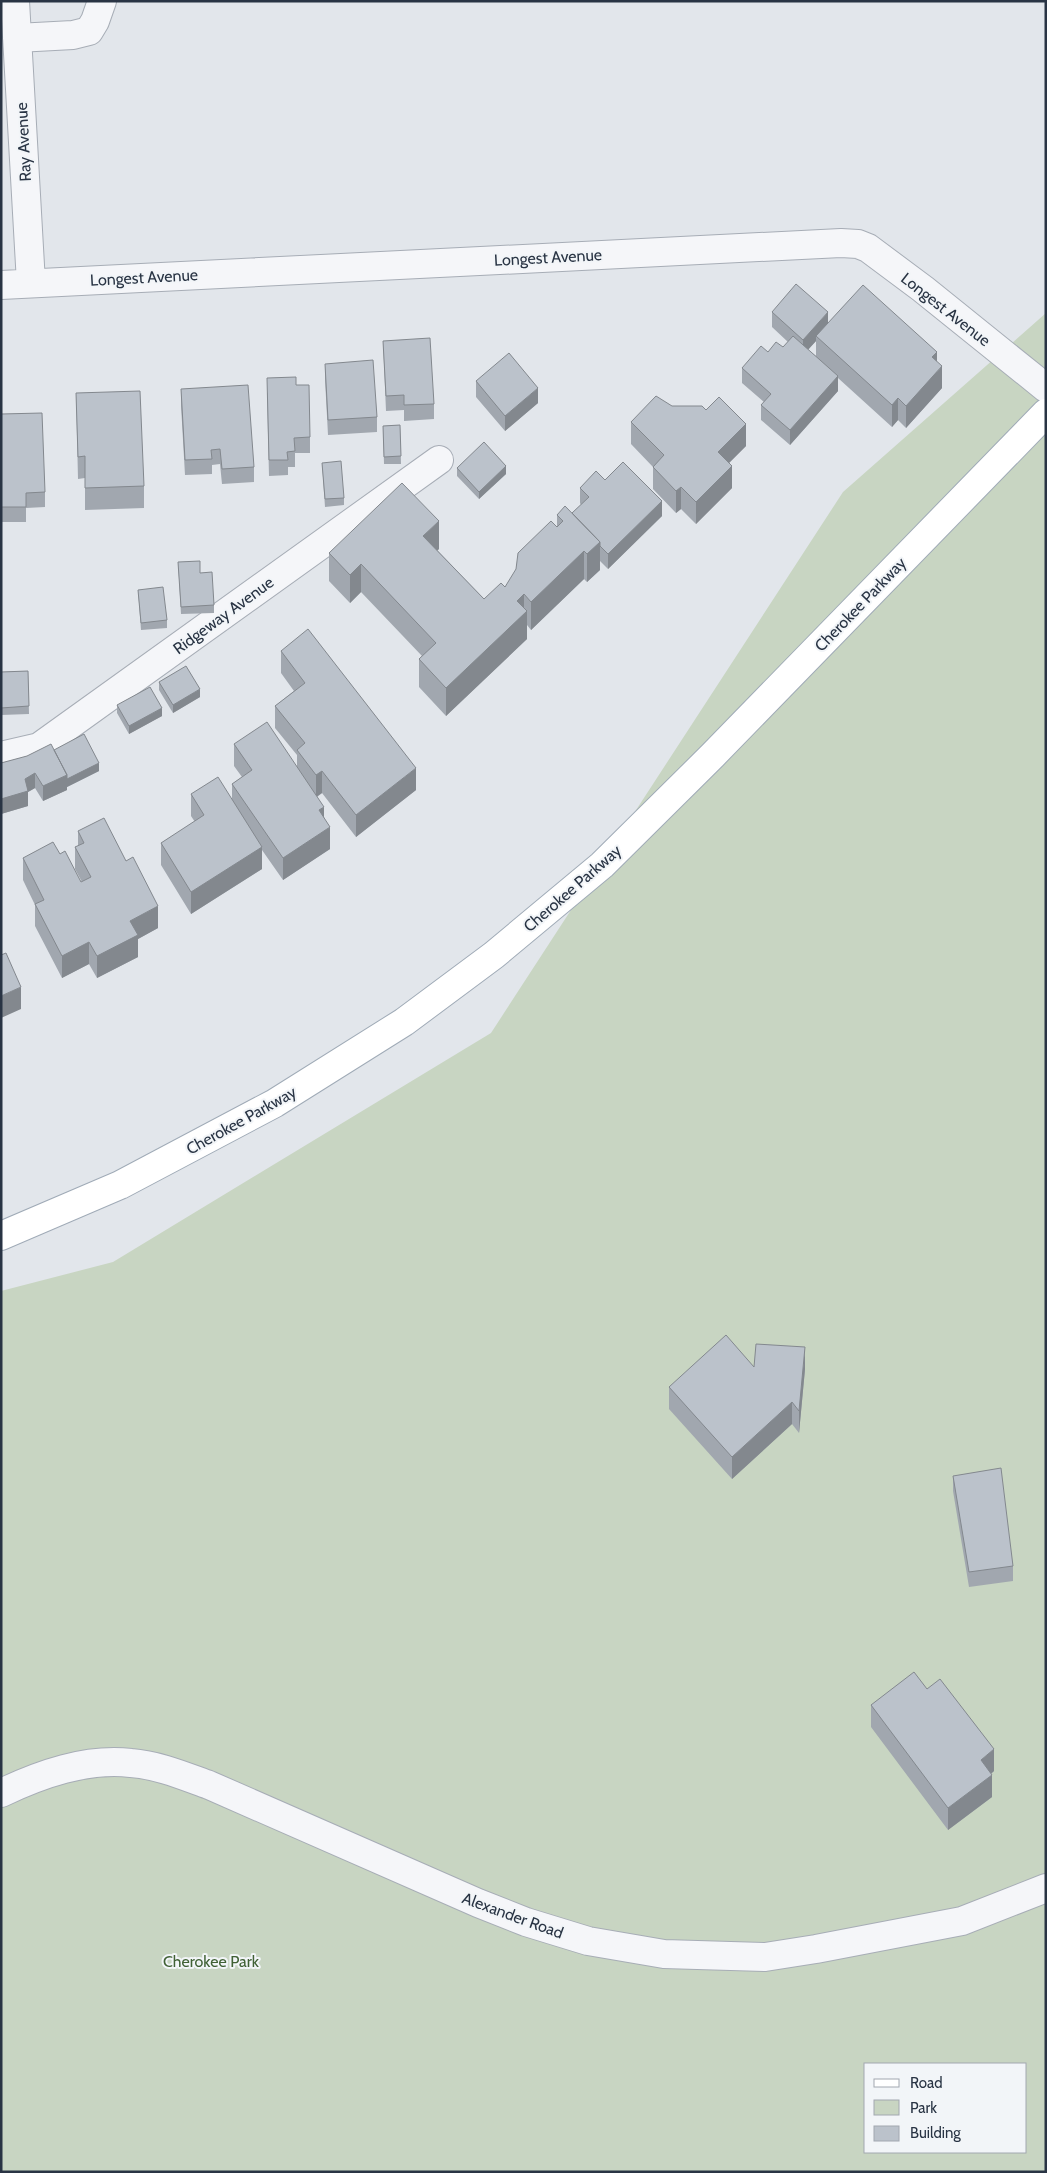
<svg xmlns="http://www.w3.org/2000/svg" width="1047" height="2173" font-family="Cabin,sans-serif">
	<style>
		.green { fill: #c8d5c2; fill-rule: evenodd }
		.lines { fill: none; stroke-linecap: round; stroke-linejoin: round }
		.minor-casing { stroke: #a7adb6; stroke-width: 30 }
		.major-casing { stroke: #a0abb7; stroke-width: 30 }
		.minor { stroke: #f5f6f9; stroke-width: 28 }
		.major { stroke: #fff; stroke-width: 28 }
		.wall { fill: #a1a7af; fill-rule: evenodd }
		.shaded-wall { fill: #83888e }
		.building { fill: #bbc2cb; stroke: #83888e }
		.labels { text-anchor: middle; stroke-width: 4; stroke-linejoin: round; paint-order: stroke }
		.street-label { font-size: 16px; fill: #293444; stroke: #f2f5f8 }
		.park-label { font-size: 16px; fill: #406135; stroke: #f2f5f8 }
	</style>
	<rect width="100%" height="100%" fill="#e2e6eb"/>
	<!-- green -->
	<path class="green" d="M1046,313V2172H1V1291L113,1262L491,1033L843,492ZM866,2064H1026V2152H866Z"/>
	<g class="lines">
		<!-- minor casing -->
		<g class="minor-casing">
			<path id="minor" d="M15,1L31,283
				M17,38L73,35L89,31L95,21L102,1
				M1,285L841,243L858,244L868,248L923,289L1046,388
				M1,756L39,747L439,460
				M1,1793C41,1774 86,1758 131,1763C158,1765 184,1776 209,1785L478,1903L526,1922L588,1941L664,1954L765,1957L816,1949L962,1921L1046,1888"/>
		</g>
		<!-- major casing -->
		<g class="major-casing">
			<path id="major" d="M1,1236L120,1185L275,1103L404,1022L494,955L602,865L713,755L1046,413"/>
		</g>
		<!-- minor -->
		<use href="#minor" class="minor"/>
		<!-- major -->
		<use href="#major" class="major"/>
	</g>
	<!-- wall -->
	<path class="wall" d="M772,312L828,323L937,361L942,388L906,428L898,420L892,427L838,378V391L790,445L761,420V405L764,402L742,383V368L768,352L783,347L788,342L772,327ZM816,341V356L808,350Z
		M383,341L434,404V419L404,421V410L386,411Z
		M325,364L377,417V432L328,435L325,379Z
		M476,381L538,403L505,431L476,397Z
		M296,385L310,437V453H295V467H288V475L269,476L267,393Z
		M181,389L254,467V482L222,484L220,464L212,465V474L185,475L181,405Z
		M76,393L144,486V508L85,510V478L78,479Z
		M672,406L746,446L729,463L732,488L696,524L681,509L676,513L653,489V467L631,444V422Z
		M1,414L45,492V507L26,508V522H1Z
		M400,425L401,464H384L383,426Z
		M322,463L344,498V505L325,507Z
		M457,468L506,474L479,499L457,476Z
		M605,480L662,516L608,569L600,561V570L587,582L584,579L531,630L527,625V639L446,716L419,687V659L422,656L361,592L350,603L329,581V553L439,549L437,550L484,599L505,587L557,526V515L572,513L581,505L580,503V488Z
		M178,562L214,605V613L181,614Z
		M138,590L167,620V628L141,630Z
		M281,651L416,790L356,837L322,793L317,797L324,817L330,849L283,880L262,850V869L191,914L161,865V843L195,822L191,816V794L232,799V784L242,777L234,766V744L297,766V755L275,728V706L294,691L281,673Z
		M28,671L29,714L1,715V672Z
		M159,682L200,697L173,713L159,690Z
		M117,705L162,716L129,734L117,713Z
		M54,750L99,771L67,787V790L43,801L35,788L28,792V806L1,814V763Z
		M78,831L158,928L138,939V957L97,978L89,964L62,978L35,926V905L23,880V858L60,854L81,882H82L75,869V847L78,846Z
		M754,1367L805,1369L799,1433L792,1424L732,1479L669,1409V1387Z
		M953,1476L1013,1566V1581L969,1587L953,1491Z
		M927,1689L994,1771L991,1774L992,1797L948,1830L871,1727V1705Z"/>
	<!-- shaded-wall -->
	<path class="shaded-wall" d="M828,312V328L816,336V341L803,355V340Z
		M937,352V372L942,366V388L906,428V406L932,357Z
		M838,376V391L790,445V430Z
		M538,388V403L505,431V416Z
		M898,398V420L892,427V405Z
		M746,424V446L718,474V452Z
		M506,466V474L479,499V492Z
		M732,466V488L696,524V502Z
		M681,487V509L676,513V491Z
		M662,501V516L608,569V554Z
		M439,521V549L423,564V536Z
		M600,542V570L587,582V554Z
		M584,551V579L531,630V602Z
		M361,564V592L350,603V575Z
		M524,594V614L527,611V639L446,716V688L517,601Z
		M200,689V697L173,713V705Z
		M162,708V716L129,734V726Z
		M99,763V771L67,787V790L43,801V786L67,775Z
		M416,768V790L356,837V815Z
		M322,771V793L316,797V775Z
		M35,773V788L28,792V806L1,814V799L25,779Z
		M324,807V829L319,810Z
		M330,827V849L283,880V858Z
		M262,847V869L191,914V892Z
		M158,906V928L138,939V957L97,978V956L130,921Z
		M89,942V964L62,978V956Z
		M21,987V1009L1,1018V996Z
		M805,1347V1369L799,1433V1411Z
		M792,1402V1424L732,1479V1457Z
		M994,1749V1771L981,1782V1760Z
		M992,1775V1797L948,1830V1808Z"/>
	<!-- building -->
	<path class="building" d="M796,284L828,312L803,340L772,312Z
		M863,285L937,352L932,357L942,366L906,406L898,398L892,405L816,336Z
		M793,336L838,376L790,430L761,405L771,394L742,368L761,346L768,352L776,342L783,347Z
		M430,338L434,404L404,405V395L386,396L383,341Z
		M509,353L538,388L505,416L476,381Z
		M373,360L377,417L328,420L325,364Z
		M296,377V385H309L310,437L294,438L295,451L287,452L288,460H269L267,378Z
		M248,385L254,467L222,469L220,449L211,450L212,459L185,460L181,389Z
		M140,391L144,486L85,488V456L78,457L76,393Z
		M656,396L672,406H702L706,410L719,397L746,424L718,452L732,466L696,502L681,487L676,491L653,467L664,455L631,422Z
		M42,413L45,492L26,493V507H1V414Z
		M400,425L401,456L384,457L383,426Z
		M484,442L506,466L479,492L457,468Z
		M341,461L344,498L325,499L322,463Z
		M623,462L662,501L608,554L600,546V542L572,513L589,497L580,488L596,471L605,480Z
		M402,483L439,521L423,536L484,599L501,583L505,587L516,569L518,553L551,521L557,527L563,521L557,515L565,506L600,542L587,554L584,551L531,602L524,594L517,601L527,611L446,688L419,659L436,643L361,564L350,575L329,553Z
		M200,561V573L212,572L214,605L181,607L178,562Z
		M163,587L167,620L141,623L138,590Z
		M308,629L416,768L356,815L322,771L316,775L297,750L305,743L275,706L305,683L281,651Z
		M186,666L200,689L173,705L159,682Z
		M28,671L29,706L1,708V672Z
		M150,687L162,708L129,726L117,705Z
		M267,722L324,807L319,810L330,827L283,858L232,784L252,770L234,744Z
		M84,734L99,763L67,779V775L54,750Z
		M51,744L67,775L43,786L35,773L25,779L28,791L1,799V763L27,756Z
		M218,777L262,847L191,892L161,843L204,815L191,794Z
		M104,818L126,861L133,857L158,906L130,921L138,935L97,956L89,942L62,956L35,904L44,900L23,858L53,842L60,854L65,851L81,882L91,877L75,847L84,843L78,831Z
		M6,953L21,987L1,996V955Z
		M726,1335L754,1367L756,1344L805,1347L799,1411L792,1402L732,1457L669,1387Z
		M1001,1468L1013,1566L969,1572L953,1476Z
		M914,1672L927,1689L940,1679L994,1749L981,1760L992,1775L948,1808L871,1705Z"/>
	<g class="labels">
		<!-- street labels -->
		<g class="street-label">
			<text transform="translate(23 142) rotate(-93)" y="6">Ray Avenue</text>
			<text transform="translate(548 257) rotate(-3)" y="6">Longest Avenue</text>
			<text transform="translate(144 277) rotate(-3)" y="6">Longest Avenue</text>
			<text transform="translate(946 309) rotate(38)" y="6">Longest Avenue</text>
			<text transform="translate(860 604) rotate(-46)" y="6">Cherokee Parkway</text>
			<text transform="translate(223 615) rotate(-36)" y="6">Ridgeway Avenue</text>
			<text transform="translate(572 888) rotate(-41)" y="6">Cherokee Parkway</text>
			<text transform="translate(241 1120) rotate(-29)" y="6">Cherokee Parkway</text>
			<text transform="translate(513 1915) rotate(20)" y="6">Alexander Road</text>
		</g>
		<!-- park labels -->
		<g class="park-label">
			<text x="211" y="1967">Cherokee Park</text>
		</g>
	</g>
	<!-- border -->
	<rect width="1047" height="2173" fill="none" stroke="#293444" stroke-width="5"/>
	<!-- legend -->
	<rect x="864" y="2063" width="162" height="90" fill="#f2f5f8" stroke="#a2a8b0"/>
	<rect x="874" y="2079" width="25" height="8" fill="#ffffff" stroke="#a2a8b0"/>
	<text x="910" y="2088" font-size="15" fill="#293444">Road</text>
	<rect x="874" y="2100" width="25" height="15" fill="#c8d5c2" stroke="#a2a8b0"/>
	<text x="910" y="2113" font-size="15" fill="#293444">Park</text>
	<rect x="874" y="2126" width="25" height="15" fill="#bbc2cb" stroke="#a2a8b0"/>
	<text x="910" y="2138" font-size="15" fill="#293444">Building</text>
</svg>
